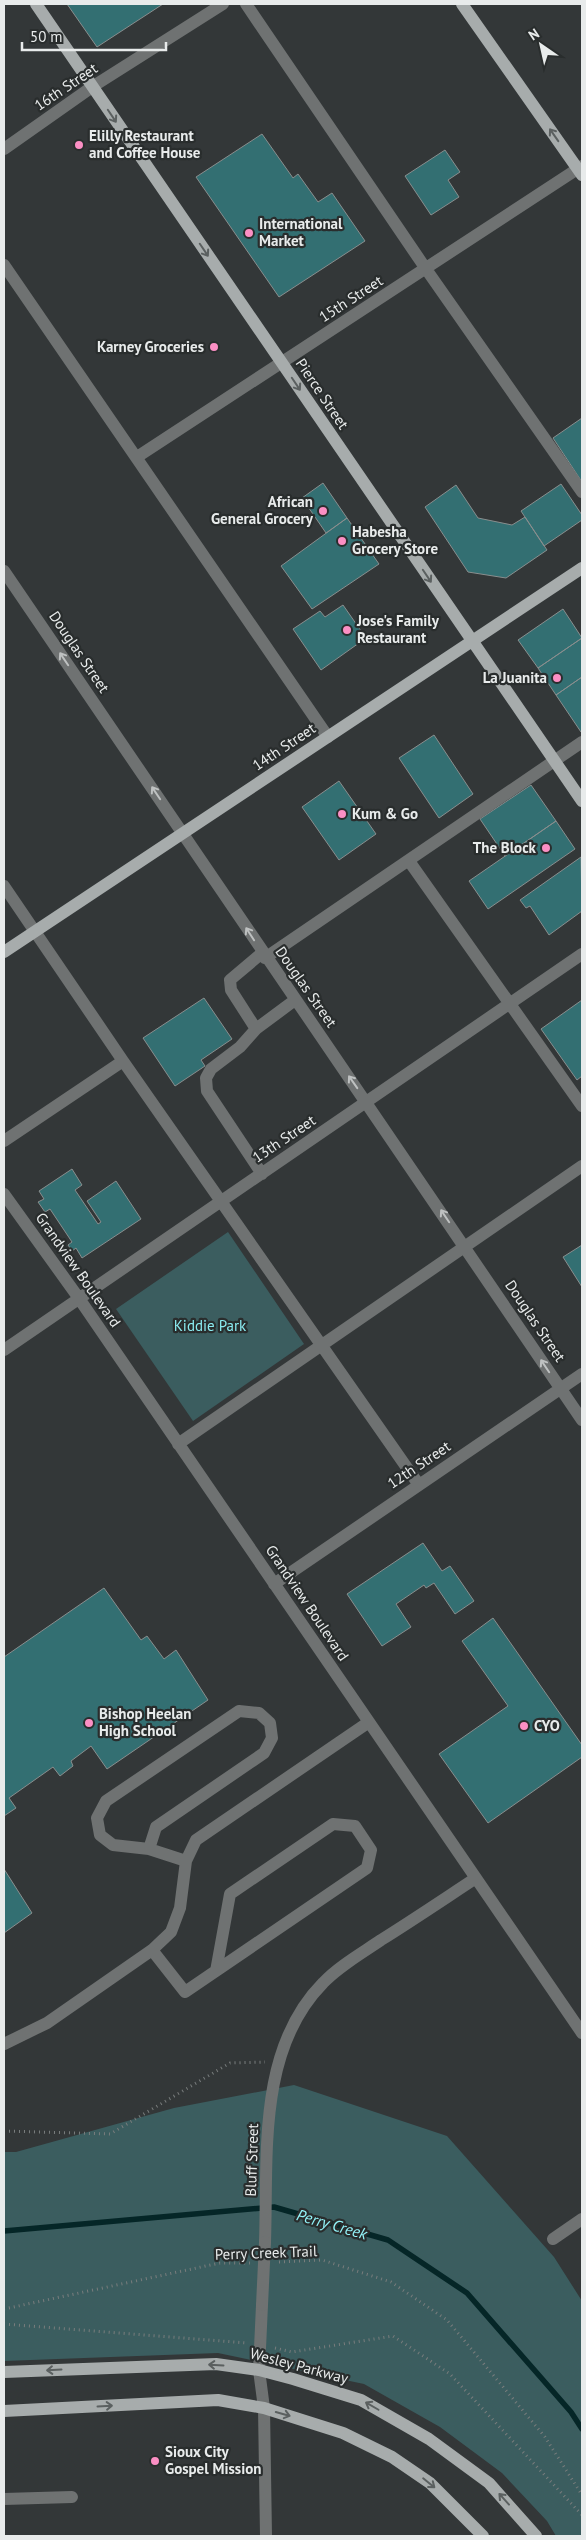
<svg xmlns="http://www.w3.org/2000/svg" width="586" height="2540" font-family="'PT Sans',sans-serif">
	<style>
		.green { fill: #3b5d5f }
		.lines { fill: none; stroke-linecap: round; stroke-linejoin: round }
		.stream { stroke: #052627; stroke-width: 5.5 }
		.building { fill: #336f72; stroke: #898e8e }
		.path { stroke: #797d7d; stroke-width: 3; stroke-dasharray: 1 4; stroke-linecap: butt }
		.minor { stroke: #6f7272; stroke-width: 12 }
		.major { stroke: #a7acac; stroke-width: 12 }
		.minor-bridge { stroke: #6f7272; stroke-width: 12 }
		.oneway { stroke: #5b6060 }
		.oneway2 { stroke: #bec1c1 }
		.poi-dot { fill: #fb8fc4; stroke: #292d2d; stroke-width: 2 }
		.labels { text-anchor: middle; stroke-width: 4.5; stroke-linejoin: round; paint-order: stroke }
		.street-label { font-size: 15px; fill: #e8ebeb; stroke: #292d2d }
		.poi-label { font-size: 15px; font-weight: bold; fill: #e8ebeb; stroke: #292d2d; text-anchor: start }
		.park-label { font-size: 15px; fill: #8aebf0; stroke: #292d2d }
		.water-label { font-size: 16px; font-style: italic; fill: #93f4f9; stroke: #292d2d }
	</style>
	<rect width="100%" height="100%" fill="#333738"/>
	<!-- green -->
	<path class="green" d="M228,1232L304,1344L193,1421L116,1309Z
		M294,2085L447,2136L554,2257L582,2301V2536H556L547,2521L502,2473L440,2427L364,2384L218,2353L4,2361V2152H16L174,2108Z"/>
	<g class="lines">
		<!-- stream -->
		<path class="stream" d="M4,2231L274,2207L388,2240L467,2293L571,2412L582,2429"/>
	</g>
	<!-- building -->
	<path class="building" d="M67,4H163L97,47Z
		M262,134L293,178L298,174L318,202L332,193L365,241L279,297L196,177Z
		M445,150L460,172L448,180L459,197L431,215L405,176Z
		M582,418V482L553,438Z
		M323,483L347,518L326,533L302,498Z
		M561,484L582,515V520L544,546L521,511Z
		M456,485L478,518L512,525L525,517L547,550L506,578L468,572L425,507Z
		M347,518L379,564L312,609L281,566Z
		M343,605L366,638L321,670L293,629L320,611L325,617Z
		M563,609L582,638L538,668L518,640Z
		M582,638V677L556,695L538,668Z
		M582,677V732H581L556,695Z
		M434,735L473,794L439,818L399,758Z
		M339,781L376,834L339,860L302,807Z
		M531,785L556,821L505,856L480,819Z
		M556,821L575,849L488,909L469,881Z
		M581,857L582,911L549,935L530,906L526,908L520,900Z
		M204,998L232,1039L201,1060L205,1066L175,1086L143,1038Z
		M582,1000V1076L577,1080L541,1029Z
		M72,1169L82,1185L75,1190L98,1224L101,1222L87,1201L116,1181L141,1219L82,1258L76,1248L72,1251L68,1245L72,1242L50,1209L45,1212L38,1202L44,1199L39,1191Z
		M582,1245V1287L563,1257Z
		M423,1543L442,1571L450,1566L474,1601L455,1614L434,1583L426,1588L424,1585L396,1604L411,1627L382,1646L347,1594Z
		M104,1588L141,1640L147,1636L164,1659L176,1650L208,1700L107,1769L91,1746L71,1761L73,1766L60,1776L53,1767L9,1798L16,1808L4,1816V1657Z
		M493,1618L582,1745V1757L488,1823L439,1754L508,1706L462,1641Z
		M4,1869L32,1913L4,1933Z"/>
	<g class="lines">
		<!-- path -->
		<path class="path" d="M4,2131L110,2134L230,2063L265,2062
			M279,2262L322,2260L391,2282L447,2320L545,2437L582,2495
			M4,2309L220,2263H250
			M4,2324L247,2343
			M275,2348L292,2352L393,2336L450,2374L582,2515"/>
		<!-- minor -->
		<path class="minor" d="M246,4L426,269L582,492
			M4,149L92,87L223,4
			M4,265L328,737
			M137,457L582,166
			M4,571L582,1420
			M409,861L582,1106
			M4,886L123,1061L419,1485
			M265,958L582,742
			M256,1029L231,990L230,980L262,953
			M4,1141L123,1061
			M262,1174L207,1091L206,1078L211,1069L240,1047L256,1029L295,1000
			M4,1194L78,1297L582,2033
			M4,1350L582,954
			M178,1444L582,1166
			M274,1584L582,1374
			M149,1849L113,1845L100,1835L97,1818L106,1801L239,1711L259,1713L270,1723L272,1738L264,1753L156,1827L149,1849L186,1861
			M152,1950L185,1992L367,1868L371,1850L355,1826L333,1824L230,1894L216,1971
			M4,2044L47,2023L152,1950L171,1932L180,1908L186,1861L196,1840L369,1722
			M553,2239L582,2219
			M265,2242C268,2155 257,2050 323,1983C339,1966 362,1953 381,1940C413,1920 444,1899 476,1878
			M262,2305L259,2370L264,2408L266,2536
			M4,2499L72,2497"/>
		<!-- major -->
		<path class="major" d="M36,4L582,801
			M462,4L582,175
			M4,952L582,568
			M4,2372L216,2364L259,2370L293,2379L361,2400L429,2439L489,2483L536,2536
			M4,2411L218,2400L264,2408L343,2433L392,2457L430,2483L483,2536"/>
		<!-- minor-bridge -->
		<path class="minor-bridge" d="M262,2305L265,2242"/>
	</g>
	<!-- one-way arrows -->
	<defs><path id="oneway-shaft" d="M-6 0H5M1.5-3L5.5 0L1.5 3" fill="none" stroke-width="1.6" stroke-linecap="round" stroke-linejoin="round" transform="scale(1.25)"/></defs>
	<g class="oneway">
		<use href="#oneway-shaft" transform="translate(112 116) rotate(56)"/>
		<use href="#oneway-shaft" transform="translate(554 135) rotate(-125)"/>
		<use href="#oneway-shaft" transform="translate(204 250) rotate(56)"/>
		<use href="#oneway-shaft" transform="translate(296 384) rotate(56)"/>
		<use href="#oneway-shaft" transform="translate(427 576) rotate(56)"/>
		<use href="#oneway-shaft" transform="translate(216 2365) rotate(-177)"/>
		<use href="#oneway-shaft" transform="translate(54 2370) rotate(177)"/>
		<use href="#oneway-shaft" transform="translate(105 2406) rotate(-3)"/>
		<use href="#oneway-shaft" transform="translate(372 2406) rotate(-150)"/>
		<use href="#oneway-shaft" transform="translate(283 2414) rotate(16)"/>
		<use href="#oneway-shaft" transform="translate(429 2483) rotate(39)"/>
		<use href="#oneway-shaft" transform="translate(504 2499) rotate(-132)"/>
	</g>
	<g class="oneway2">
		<use href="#oneway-shaft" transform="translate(64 659) rotate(-124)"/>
		<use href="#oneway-shaft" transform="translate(156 793) rotate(-124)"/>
		<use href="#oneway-shaft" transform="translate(250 934) rotate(-123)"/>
		<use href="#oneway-shaft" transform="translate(353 1082) rotate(-125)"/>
		<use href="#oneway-shaft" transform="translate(445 1216) rotate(-124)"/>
		<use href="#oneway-shaft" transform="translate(545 1366) rotate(-124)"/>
	</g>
	<!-- markers -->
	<g class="poi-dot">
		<circle cx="79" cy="145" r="5"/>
		<circle cx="249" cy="233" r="5"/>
		<circle cx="214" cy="347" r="5"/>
		<circle cx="323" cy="511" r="5"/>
		<circle cx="342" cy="541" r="5"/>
		<circle cx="347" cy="630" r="5"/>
		<circle cx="557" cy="678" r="5"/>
		<circle cx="342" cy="814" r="5"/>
		<circle cx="546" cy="848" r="5"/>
		<circle cx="89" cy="1723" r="5"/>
		<circle cx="524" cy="1726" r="5"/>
		<circle cx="155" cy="2461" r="5"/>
	</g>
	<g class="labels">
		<!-- street labels -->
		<g class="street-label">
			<text transform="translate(66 87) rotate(-34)" y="5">16th Street</text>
			<text transform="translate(351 299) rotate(-33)" y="5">15th Street</text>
			<text transform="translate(322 394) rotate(56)" y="5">Pierce Street</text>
			<text transform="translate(79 652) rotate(56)" y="5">Douglas Street</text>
			<text transform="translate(284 747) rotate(-34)" y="5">14th Street</text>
			<text transform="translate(306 987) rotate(55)" y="5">Douglas Street</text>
			<text transform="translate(284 1139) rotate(-34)" y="5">13th Street</text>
			<text transform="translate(78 1270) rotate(55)" y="5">Grandview Boulevard</text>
			<text transform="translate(535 1321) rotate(56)" y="5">Douglas Street</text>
			<text transform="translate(419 1465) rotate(-34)" y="5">12th Street</text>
			<text transform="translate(307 1603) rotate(56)" y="5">Grandview Boulevard</text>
			<text transform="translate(252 2160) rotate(-88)" y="5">Bluff Street</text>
			<text transform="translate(266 2253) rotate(-2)" y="5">Perry Creek Trail</text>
			<text transform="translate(299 2366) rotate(15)" y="5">Wesley Parkway</text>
		</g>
		<!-- poi labels -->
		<g class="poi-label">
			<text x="89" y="141">Elilly Restaurant<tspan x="89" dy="17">and Coffee House</tspan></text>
			<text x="259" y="229">International<tspan x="259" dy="17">Market</tspan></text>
			<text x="204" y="352" text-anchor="end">Karney Groceries</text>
			<text x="313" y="507" text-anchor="end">African<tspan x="313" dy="17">General Grocery</tspan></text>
			<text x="352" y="537">Habesha<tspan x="352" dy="17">Grocery Store</tspan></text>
			<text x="357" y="626">Jose's Family<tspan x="357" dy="17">Restaurant</tspan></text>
			<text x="547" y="683" text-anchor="end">La Juanita</text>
			<text x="352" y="819">Kum &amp; Go</text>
			<text x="536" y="853" text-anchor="end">The Block</text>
			<text x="99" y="1719">Bishop Heelan<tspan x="99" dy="17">High School</tspan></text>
			<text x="534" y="1731">CYO</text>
			<text x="165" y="2457">Sioux City<tspan x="165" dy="17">Gospel Mission</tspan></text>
		</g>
		<!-- park labels -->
		<g class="park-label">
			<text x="210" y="1331">Kiddie Park</text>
		</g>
		<!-- water labels -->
		<g class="water-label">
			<text transform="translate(332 2224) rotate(16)" y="6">Perry Creek</text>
		</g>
	</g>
	<!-- border -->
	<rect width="586" height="2540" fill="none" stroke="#e8ebeb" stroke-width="10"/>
	<!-- north arrow -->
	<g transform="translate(541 45) rotate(326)" stroke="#292d2d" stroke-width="4" paint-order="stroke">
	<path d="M0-4L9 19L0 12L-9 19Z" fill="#e8ebeb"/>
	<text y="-8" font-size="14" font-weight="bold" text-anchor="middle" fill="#e8ebeb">N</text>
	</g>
	<!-- scale -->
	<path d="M22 42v8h144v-8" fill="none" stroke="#e8ebeb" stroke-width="2.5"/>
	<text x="30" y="42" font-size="15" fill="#e8ebeb" stroke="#292d2d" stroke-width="4" paint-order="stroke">50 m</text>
</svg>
